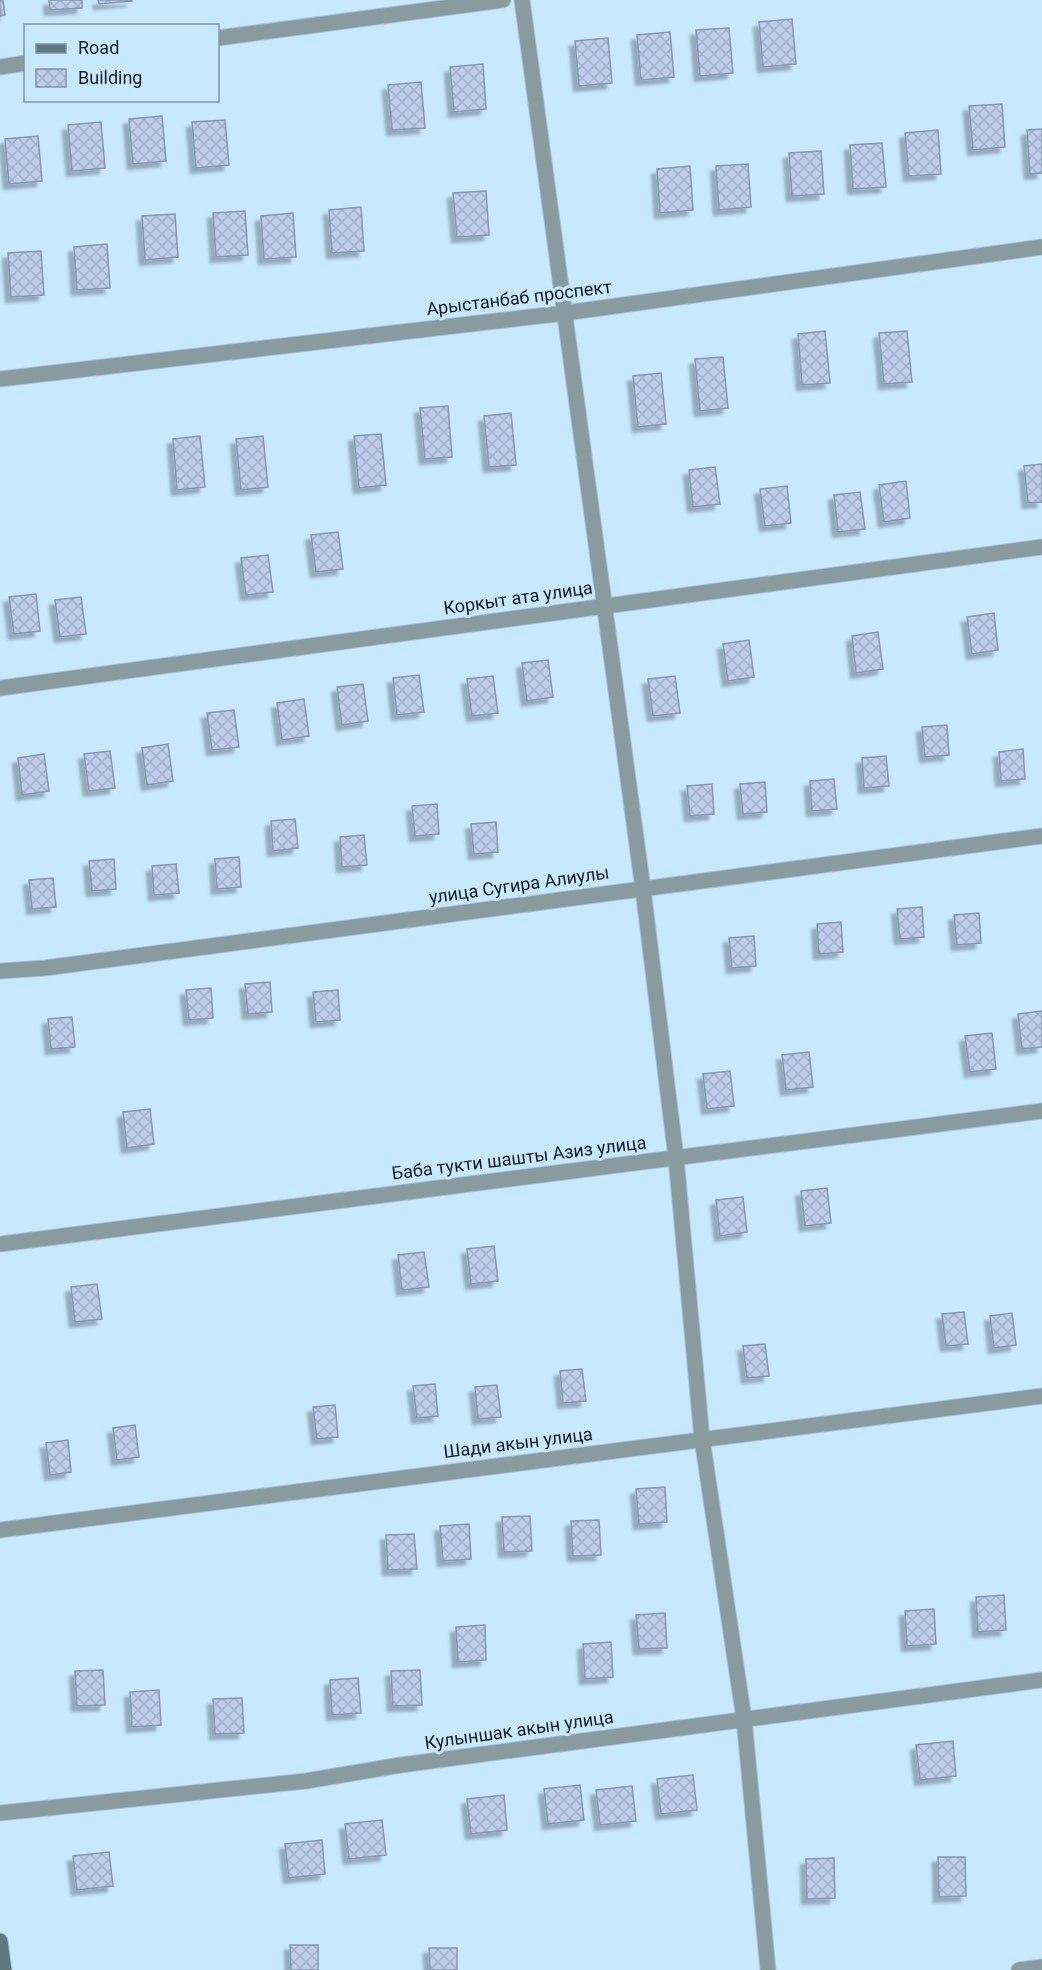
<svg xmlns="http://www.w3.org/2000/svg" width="1042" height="1970" font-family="Roboto,sans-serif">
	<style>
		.building { fill: url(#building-cross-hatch); stroke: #8896b3; stroke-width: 1.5; filter: url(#shadow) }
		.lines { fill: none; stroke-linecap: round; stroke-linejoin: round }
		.street-casing { stroke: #a7c3d8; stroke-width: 17 }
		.secondary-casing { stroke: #a7c3d8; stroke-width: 17 }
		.street { stroke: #899b9f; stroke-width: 15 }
		.secondary { stroke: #5e787e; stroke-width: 15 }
		.labels { text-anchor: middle; stroke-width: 6; stroke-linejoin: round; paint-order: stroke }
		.street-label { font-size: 18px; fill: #111d25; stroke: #c8e8ff }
	</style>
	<defs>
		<pattern id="building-cross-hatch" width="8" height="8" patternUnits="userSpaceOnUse" patternTransform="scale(1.5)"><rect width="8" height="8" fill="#becdec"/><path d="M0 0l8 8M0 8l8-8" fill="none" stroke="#a2b0ca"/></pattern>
		<filter id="shadow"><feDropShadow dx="-5.5" dy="5.5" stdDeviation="1.5" flood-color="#0004"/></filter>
	</defs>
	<rect width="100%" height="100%" fill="#c8e8ff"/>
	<!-- building -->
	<path class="building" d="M0,0H3L5,15L0,16Z
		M49,0H82V8L50,10Z
		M98,0H131L132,1L99,4Z
		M792,19L796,64L763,67L759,22Z
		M729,28L733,73L700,76L696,30Z
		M670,32L674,77L641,80L637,35Z
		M608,38L612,83L579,86L575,41Z
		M483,64L486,109L454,112L450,67Z
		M421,82L425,128L392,130L388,85Z
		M1002,104L1005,147L973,150L969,106Z
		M162,116L166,161L133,164L129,119Z
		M225,120L229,165L196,168L192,122Z
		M101,122L105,168L72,171L68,125Z
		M1042,129V173L1030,174L1027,130Z
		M938,130L941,174L909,176L905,133Z
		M38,136L42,181L9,184L5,139Z
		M882,143L886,187L853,189L850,145Z
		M821,151L824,194L792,196L789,153Z
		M748,164L751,207L719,210L716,166Z
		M690,166L693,210L660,213L657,169Z
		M486,191L489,235L457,237L453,193Z
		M361,207L364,251L332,253L329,210Z
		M245,211L248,255L216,257L213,213Z
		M293,213L296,257L264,259L261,216Z
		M175,214L178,257L145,260L142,216Z
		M107,244L110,288L77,290L74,247Z
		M41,251L44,295L11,297L8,253Z
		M825,331L830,383L802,385L798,334Z
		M907,331L912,382L884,384L879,333Z
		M723,357L728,408L700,411L695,359Z
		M661,373L666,424L638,427L633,376Z
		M448,406L452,457L425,459L420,408Z
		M511,413L516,465L489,467L484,416Z
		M381,434L386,485L359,488L354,436Z
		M200,436L205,487L177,490L173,439Z
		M263,436L268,487L241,490L236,439Z
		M1042,464V502L1028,503L1024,466Z
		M715,467L720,504L693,507L689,470Z
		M906,481L910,518L884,522L879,485Z
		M787,486L791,523L765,526L760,489Z
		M860,492L865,529L838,532L834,495Z
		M338,532L343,569L316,572L311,535Z
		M268,555L273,592L246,595L241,558Z
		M36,594L40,631L14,634L9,597Z
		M81,597L86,634L60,637L55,600Z
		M994,613L998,650L972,654L967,617Z
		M878,632L883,669L856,673L852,636Z
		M749,640L754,677L728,681L723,644Z
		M548,660L553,697L527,701L522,663Z
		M419,675L424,712L397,715L393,678Z
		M493,676L498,713L472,716L467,679Z
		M675,676L680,713L653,716L648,679Z
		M363,684L368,721L342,725L337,687Z
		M304,699L309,736L282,740L277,703Z
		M234,710L239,747L212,750L207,713Z
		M947,725L949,755L925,757L922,727Z
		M168,744L173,781L147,785L142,748Z
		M1023,749L1025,779L1001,781L999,752Z
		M110,751L115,788L89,791L84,754Z
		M44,754L49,791L22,795L18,758Z
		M886,756L889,786L864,788L862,758Z
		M834,779L837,809L812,811L810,781Z
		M765,782L767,812L743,814L740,784Z
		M712,784L714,814L690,816L687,786Z
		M437,804L439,834L415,836L412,806Z
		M295,819L298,848L273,851L271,821Z
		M496,822L498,852L474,854L471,824Z
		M364,835L367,865L342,867L340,837Z
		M239,857L241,887L217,889L215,859Z
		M114,859L116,889L92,891L89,861Z
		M176,864L179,893L154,895L152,866Z
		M53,878L56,907L32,909L29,880Z
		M922,907L924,937L900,939L897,909Z
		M979,913L981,943L957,945L954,915Z
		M841,922L843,952L819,954L817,924Z
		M754,936L756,966L732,968L729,938Z
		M270,982L272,1012L248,1014L245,984Z
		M211,988L213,1018L189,1020L186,990Z
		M338,990L340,1020L316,1022L313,992Z
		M1042,1011V1047L1022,1049L1018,1014Z
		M72,1017L75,1047L51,1049L48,1019Z
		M992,1033L996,1069L970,1072L965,1036Z
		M809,1052L813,1087L786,1090L782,1055Z
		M730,1071L734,1106L707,1109L703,1074Z
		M150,1109L154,1144L127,1148L123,1112Z
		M827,1188L831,1223L805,1226L801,1191Z
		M743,1197L747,1232L720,1236L716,1200Z
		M494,1246L498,1281L471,1284L467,1249Z
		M424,1252L429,1287L402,1290L398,1255Z
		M97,1284L102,1319L75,1322L71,1287Z
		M964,1312L968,1344L946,1346L942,1314Z
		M1012,1313L1016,1345L994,1348L990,1316Z
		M765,1344L769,1376L747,1378L743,1346Z
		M582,1369L586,1401L563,1403L560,1371Z
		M435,1384L438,1416L417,1418L413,1386Z
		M497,1385L501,1417L478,1419L475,1387Z
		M335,1405L338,1437L317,1439L313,1407Z
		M135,1425L139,1457L117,1460L113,1428Z
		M68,1440L71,1472L50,1475L46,1443Z
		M665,1487L667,1522L639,1524L636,1489Z
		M530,1516L532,1551L504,1552L502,1517Z
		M599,1520L601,1555L573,1556L571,1521Z
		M469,1524L471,1559L443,1561L440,1526Z
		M414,1534L417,1569L388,1570L386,1535Z
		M1004,1595L1006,1630L978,1632L976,1597Z
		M934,1609L936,1644L907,1646L905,1611Z
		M665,1613L667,1648L639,1649L636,1615Z
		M485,1625L486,1660L458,1662L456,1627Z
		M611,1642L613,1677L585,1679L583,1644Z
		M103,1670L105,1705L77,1706L75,1671Z
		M420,1670L422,1705L393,1706L391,1671Z
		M358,1678L361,1713L332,1715L330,1680Z
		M159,1690L161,1725L132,1727L130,1692Z
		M242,1698L244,1733L215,1734L213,1699Z
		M953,1741L956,1776L920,1780L916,1745Z
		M693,1775L697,1810L661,1814L657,1779Z
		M580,1785L584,1820L548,1824L544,1789Z
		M632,1786L636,1821L600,1825L596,1790Z
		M504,1795L507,1830L471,1834L467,1799Z
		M382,1820L386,1855L349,1859L345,1824Z
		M322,1840L325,1874L289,1878L285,1844Z
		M109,1852L113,1886L77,1890L73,1856Z
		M938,1857H965L966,1896L939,1897Z
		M834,1858L835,1898L807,1899L806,1859Z
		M290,1945H318V1970H291Z
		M429,1948H457V1970H430Z"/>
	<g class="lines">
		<!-- street casing -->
		<g class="street-casing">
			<path id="street" d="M522,0L643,889L676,1158L702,1439L744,1719L768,1970
				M218,38L503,0
				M0,67L26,63
				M0,379L565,313L1042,247
				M0,688L1042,547
				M0,971L45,968L1042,836
				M0,1244L1042,1111
				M0,1530L1042,1396
				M0,1813L306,1781L401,1765L1042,1680
				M1019,1970L1042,1967"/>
		</g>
		<!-- secondary casing -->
		<g class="secondary-casing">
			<path id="secondary" d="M0,1941L4,1970"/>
		</g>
		<!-- street -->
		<use href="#street" class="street"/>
		<!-- secondary -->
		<use href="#secondary" class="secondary"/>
	</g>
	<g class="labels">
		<!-- street labels -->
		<g class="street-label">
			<text transform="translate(519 298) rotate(-7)" y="6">Арыстанбаб проспект</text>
			<text transform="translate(518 598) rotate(-8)" y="6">Коркыт ата улица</text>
			<text transform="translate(519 885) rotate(-8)" y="6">улица Сугира Алиулы</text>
			<text transform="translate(519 1158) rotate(-7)" y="6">Баба тукти шашты Азиз улица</text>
			<text transform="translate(518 1443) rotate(-7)" y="6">Шади акын улица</text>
			<text transform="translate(519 1730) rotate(-8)" y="6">Кулыншак акын улица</text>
		</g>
	</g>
	<!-- legend -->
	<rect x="24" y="24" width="195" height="78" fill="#c8e8ff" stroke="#7f97a8" stroke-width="1.5"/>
	<rect x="36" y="44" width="30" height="9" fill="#5e787e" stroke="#7f97a8" stroke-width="1.5"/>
	<text x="78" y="54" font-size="18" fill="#111d25">Road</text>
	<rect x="36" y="69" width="30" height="18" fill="url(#building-cross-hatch)" stroke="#7f97a8" stroke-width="1.5"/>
	<text x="78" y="84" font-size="18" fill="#111d25">Building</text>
</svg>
